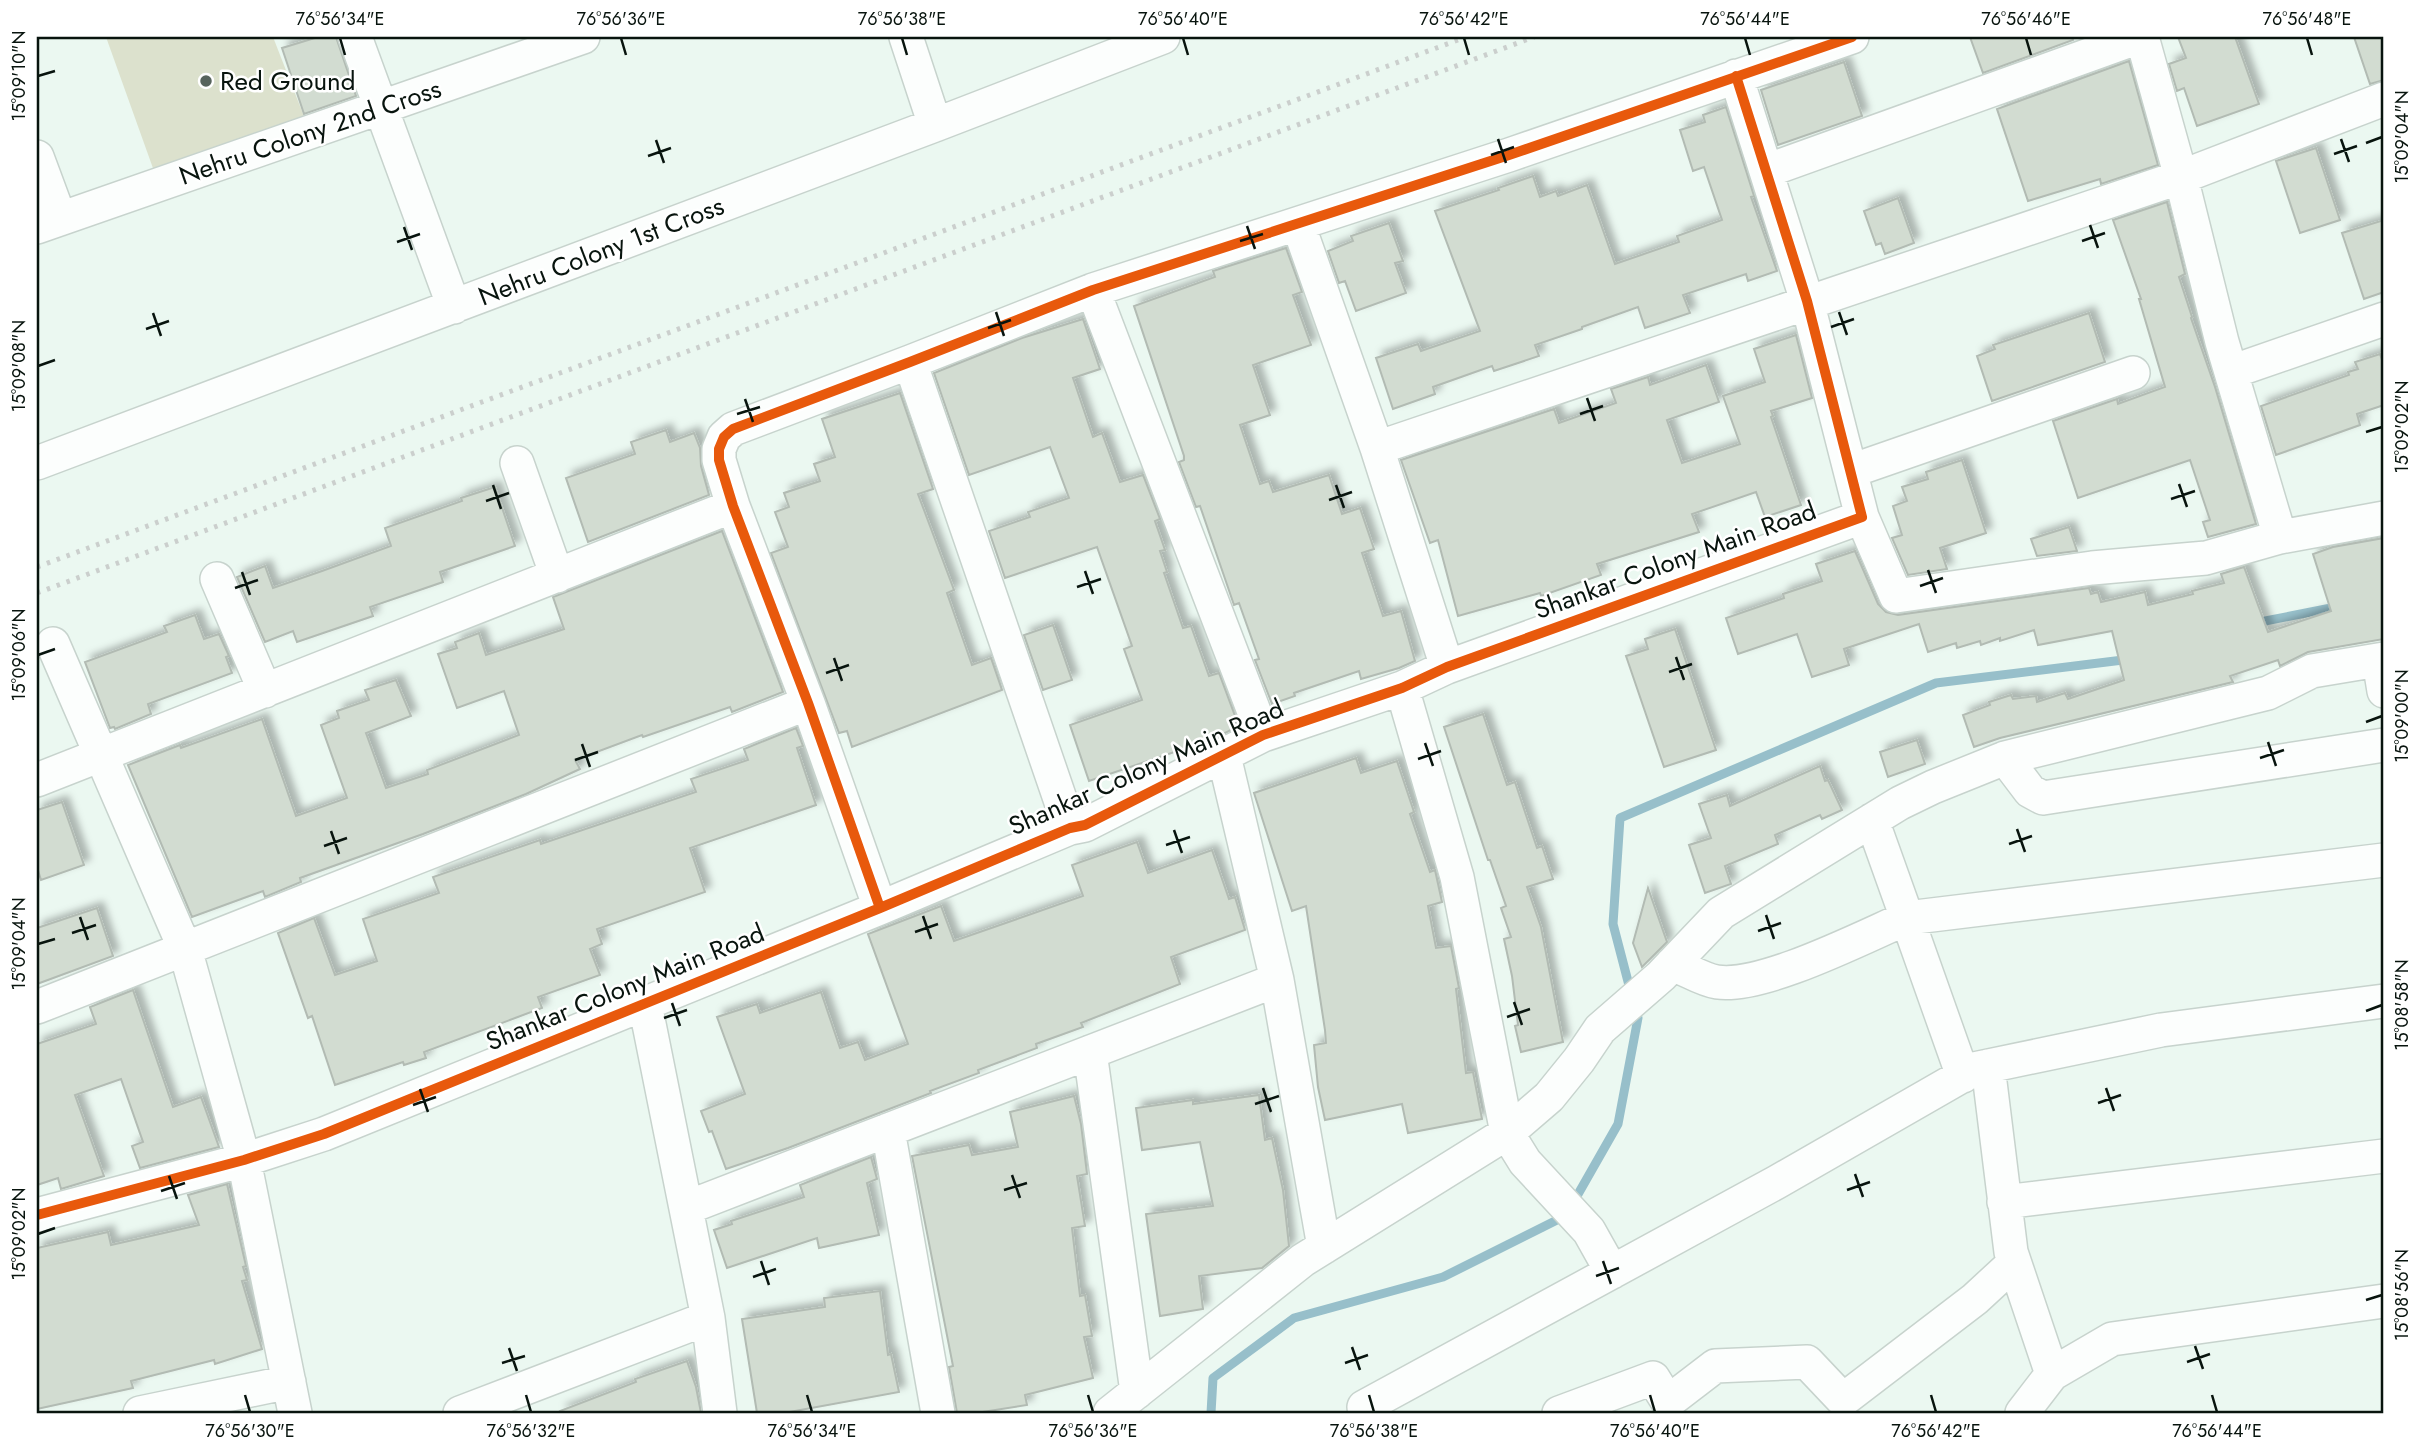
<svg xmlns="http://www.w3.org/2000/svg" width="2421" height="1450" font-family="Jost,sans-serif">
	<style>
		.green { fill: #dce1cd }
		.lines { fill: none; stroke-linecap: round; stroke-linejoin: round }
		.stream { stroke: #97bfca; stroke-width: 9 }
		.building { fill: #d2dcd1; stroke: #b2bbb3; stroke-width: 2; filter: url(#shadow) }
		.minor-casing { stroke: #c7d3cd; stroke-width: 36 }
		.minor { stroke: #fcfefd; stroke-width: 33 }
		.rail { stroke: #cbcfcd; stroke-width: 5; stroke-dasharray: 3.5 7; stroke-linecap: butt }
		.cycleway-casing { stroke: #fff; stroke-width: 15 }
		.cycleway { stroke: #e8590c; stroke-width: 10 }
		.ticks { fill: none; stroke: #08140e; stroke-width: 2.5 }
		.poi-dot { fill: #57645d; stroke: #fff; stroke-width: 2.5 }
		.labels { text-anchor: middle; stroke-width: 5; stroke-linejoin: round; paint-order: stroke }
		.poi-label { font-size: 26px; fill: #08140e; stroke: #fff; text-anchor: start }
		.street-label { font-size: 26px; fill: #08140e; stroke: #fff }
		.neatline { fill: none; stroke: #08140e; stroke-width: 2.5 }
		.ticks-label { font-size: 18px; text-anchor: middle; fill: #08140e }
	</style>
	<defs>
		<filter id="shadow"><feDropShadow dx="6" dy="-6" stdDeviation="3.5" flood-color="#0004"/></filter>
	</defs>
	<rect width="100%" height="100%" fill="#ebf8f1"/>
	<!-- green -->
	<path class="green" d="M106,37H273L307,124L159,185Z"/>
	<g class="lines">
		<!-- stream -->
		<path class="stream" d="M2255,623L2341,606
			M1631,993L1613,924L1620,818L1936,683L2131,659
			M1573,1203L1618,1124L1638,1018L1635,1007
			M1211,1413L1213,1378L1294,1318L1443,1277L1567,1215"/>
	</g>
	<!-- building -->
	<path class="building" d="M318,37H336L356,96L304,114L282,48Z
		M1970,37H2072L2073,40L1983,73Z
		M2178,37H2235L2259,104L2197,126L2184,88L2177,91L2169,64L2186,58Z
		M2354,37H2384V80L2370,84Z
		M2129,61L2158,165L2101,184L2100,179L2028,201L1997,109Z
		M1844,62L1862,116L1778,145L1761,90Z
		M1726,107L1754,196L1751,197L1777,271L1748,281L1746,274L1683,295L1690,313L1645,328L1638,307L1582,327V329L1535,345L1539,356L1494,371L1492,366L1433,387L1435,394L1393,409L1376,358L1418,344L1421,351L1480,331L1435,211L1499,190L1498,188L1533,176L1540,197L1556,191L1558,196L1587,185L1615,264L1679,242L1677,236L1722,220L1704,167L1693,171L1680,130L1705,122L1703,115Z
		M2316,148L2340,220L2300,233L2276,161Z
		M1898,198L1914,243L1885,254L1881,243L1876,245L1864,211Z
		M2167,202L2185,274L2179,277L2192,317L2191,318L2215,387L2256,524L2208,537L2203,522L2210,520L2190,460L2078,498L2053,421L2117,399L2118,404L2165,387L2139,299H2141L2113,220Z
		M2384,220V292L2364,299L2342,233Z
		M1389,223L1403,261L1395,263L1406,293L1356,311L1345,281L1339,283L1328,251L1353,241L1351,236Z
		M1286,248L1302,292L1293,295L1311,345L1253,365L1270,415L1240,425L1260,484L1269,481L1273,492L1329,475L1342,514L1360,508L1374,549L1362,553L1383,616L1401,611L1415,661L1399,668L1361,679L1359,671L1294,693L1295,696L1272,704L1255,660L1259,659L1239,603L1234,605L1200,506L1196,507L1179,462L1184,460V456L1134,306L1215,277L1213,271Z
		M2089,313L2105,362L1992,401L1977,356L1995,349L1993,345Z
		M1083,319L1100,369L1073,378L1093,437L1102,433L1120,482L1143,475L1160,519L1155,521L1165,550L1160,551L1167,572L1164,573L1183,628L1191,626L1209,676L1219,673L1235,716L1231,717L1235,728L1193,749L1192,746L1089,781L1070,725L1142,700L1124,649L1132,646L1097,547L1005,578L989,531L1030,517L1028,512L1069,498L1050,447L969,475L934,373L1022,338Z
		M1796,335L1812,398L1771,411L1773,416L1771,417L1801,505L1765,517L1756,492L1692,514L1699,532L1597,564L1601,575L1541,596L1540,593L1458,616L1438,540L1430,543L1401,460L1554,409L1559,423L1616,403L1611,389L1648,377L1650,385L1706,365L1719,402L1667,420L1682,463L1740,444L1723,396L1765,382L1754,349Z
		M2380,354L2384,366V405L2357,414L2360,425L2276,455L2261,406L2349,375L2348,372L2358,369L2355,362Z
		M900,393L933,489L918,494L954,590L947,593L972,665L991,658L1002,690L852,747L847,731L839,733L771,553L788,547L775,512L789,507L784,493L820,481L814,464L835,457L822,419Z
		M666,430L670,442L694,433L700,448L701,466L709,495L588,542L566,478L635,454L631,442Z
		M1962,460L1986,533L1940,548L1947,569L1908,575L1892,538L1902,535L1893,506L1907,501L1902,487L1928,479L1926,472Z
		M495,487L515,546L440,572L443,582L370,607L373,616L297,642L293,631L265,642L237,577L265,566L273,588L322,571L391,546L385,528L462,501L461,498Z
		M2069,527L2077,551L2037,556L2031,539Z
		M722,531L783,692L732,712L730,707L643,737L642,735L575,760L580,769L526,794L423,834L300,878L301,882L265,897L263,891L192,917L128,765L180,745L181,748L262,719L296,816L347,798L321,725L339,718L337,711L369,700L365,690L396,680L411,716L366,733L386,788L428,774L427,770L519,735L504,691L457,708L438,654L457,648L455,642L479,633L486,655L564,629L553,597Z
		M2384,538V639L2308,652L2280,666L2278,660L2230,676L2233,682L2000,738L1974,747L1963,715L1990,705L1989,702L2011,695L2013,699L2036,696L2037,702L2065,693L2068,699L2124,680L2112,631L2038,645L2034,630L2000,641V638L1981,645L1980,641L1957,648L1956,643L1928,652L1919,624L1844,649L1849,665L1812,677L1797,634L1738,654L1726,618L1784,598L1783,594L1822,581L1816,564L1855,551L1878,604L1886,612L1898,615L2089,588L2091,594L2098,592L2101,602L2145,592L2148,605L2193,594L2192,591L2224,583L2221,574L2244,567L2268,632L2331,611L2313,554L2333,547Z
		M195,615L204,639L219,634L229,656L226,657L232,673L148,704L151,714L115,729L114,727L110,728L85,662L167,632L164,626Z
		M1053,625L1072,680L1043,690L1024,635Z
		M1675,629L1716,750L1664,767L1626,656L1648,649L1645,639Z
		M1483,714L1507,785L1515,782L1537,848L1542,846L1553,879L1527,887L1541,927L1563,1042L1521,1052L1515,1026L1518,1025L1512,976L1504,939L1511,937L1501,908L1506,906L1490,860H1488L1444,727Z
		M796,728L803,746L797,748L816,805L690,848L705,892L597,929L602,944L590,949L600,975L538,997L542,1008L424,1052L426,1058L404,1065L403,1062L335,1085L312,1016L308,1018L278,933L314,918L335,975L377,961L363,919L439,893L433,877L540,840L541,844L696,792L691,779L748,760L744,749Z
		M1917,740L1925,764L1888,777L1880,752Z
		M1356,758L1361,773L1397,761L1414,812L1410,814L1430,872L1435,870L1442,902L1428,906L1436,948L1451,946L1459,988L1456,989L1466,1073L1473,1072L1482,1119L1408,1133L1402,1104L1325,1120L1318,1087L1314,1045L1326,1043L1325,1030L1306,906L1292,911L1254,793Z
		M1820,766L1825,781L1828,780L1842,810L1822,819L1820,815L1775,835L1778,844L1725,866L1731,884L1705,893L1689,845L1711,838L1699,804L1727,795L1730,806Z
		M62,802L84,865L41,880L37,867V810Z
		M1137,842L1148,873L1212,850L1229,899L1235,897L1245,930L1171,957L1180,984L1081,1023L1083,1027L1036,1044L1037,1048L978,1070L979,1073L930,1091L931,1093L788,1148L726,1169L712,1131L709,1132L701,1111L745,1094L717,1017L757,1004L760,1013L821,992L840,1048L858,1042L865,1060L908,1044L868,934L941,906L954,941L1083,896L1072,865Z
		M1648,888L1667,942L1642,967L1633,943Z
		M97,908L113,956L37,984V928Z
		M133,990L173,1107L201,1097L219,1147L140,1168L132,1146L143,1142L121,1079L75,1095L104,1176L61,1189L58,1178L37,1185V1044L96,1024L90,1007Z
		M1259,1095L1265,1140L1272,1138L1283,1190L1289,1246L1262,1268L1199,1276L1203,1309L1160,1316L1146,1214L1213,1206L1200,1142L1142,1150L1136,1108L1193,1100V1104Z
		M1074,1096L1081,1124L1087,1174L1077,1176L1085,1226L1072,1228L1080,1296L1085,1295L1092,1336L1084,1337L1093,1378L1025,1395L1027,1405L976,1413H957L949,1367L953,1366L912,1156L969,1145L972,1155L1018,1147L1010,1112Z
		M871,1157L877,1179L867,1183L879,1235L819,1248L817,1238L727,1268L714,1230L732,1224L731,1221L804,1197L800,1185Z
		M227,1184L246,1266L243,1267L247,1280L242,1281L262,1349L215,1364L214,1360L131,1381L133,1388L37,1409V1248L108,1232L111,1245L199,1225L188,1195Z
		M880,1291L888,1355L891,1354L899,1392L784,1413H757L742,1319L825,1307L824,1298Z
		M687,1361L696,1387L701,1413H561L560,1411L636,1382L635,1379Z"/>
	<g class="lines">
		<!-- minor casing -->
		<g class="minor-casing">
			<path id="minor" d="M355,37L454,307
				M906,37L935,125
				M2142,37L2181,177L2222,342L2280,537
				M37,157L60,219
				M1766,171L2139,37
				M1298,224L1377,448L1447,667
				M37,227L583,37
				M1093,290L1263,735
				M910,362L1070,828
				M2231,372L2384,319
				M1377,448L2181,177L2384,99
				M37,463L935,125L1163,37
				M517,463L557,576
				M1851,471L2133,373
				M1862,517L1896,596L2092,568L2206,558L2280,537L2384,518
				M217,579L265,691
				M53,644L185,949L244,1160L295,1413
				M2379,660L2384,691
				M1402,688L1457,877L1507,1133L1525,1162L1589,1231L1612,1272
				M1224,756L1277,980
				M2005,758L2030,791L2043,798L2384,745
				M37,780L733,506
				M880,908L808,703L733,506L719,460V449L724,437L733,429L910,362L1093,290L1509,155L1852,37
				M1672,964C1686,969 1703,980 1717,982C1762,989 1863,937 1907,918L1872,820
				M645,1004L708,1318L720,1413
				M37,1007L808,703
				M1090,1052L1137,1392
				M1988,1066L2011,1252L2052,1374
				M1963,1076L1907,918L2384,860
				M888,1130L938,1413
				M2004,1202L2384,1156
				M686,1208L1277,980L1324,1247
				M37,1215L244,1160L324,1134L880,908L1070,828L1085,825L1263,735L1402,688L1447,667L1862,517L1807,301L1736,76
				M140,1413L289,1382
				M460,1413L708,1318
				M1110,1413L1303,1260L1507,1133L1549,1097L1579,1060L1600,1029L1661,976L1721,913L1900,803L1933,787L2005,758L2268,693L2312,671L2384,659
				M1366,1413L1364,1407L1777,1182L1974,1069L2161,1030L2384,1001
				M1559,1413L1653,1378L1668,1402L1715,1366L1807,1362L1843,1400L1975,1299L2014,1263
				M2022,1413L2052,1374L2112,1339L2384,1301"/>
		</g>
		<!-- minor -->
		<use href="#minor" class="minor"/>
		<!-- rail -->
		<path class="rail" d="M37,567L1466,37
			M37,593L1534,37"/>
		<!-- cycleway casing -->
		<g class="cycleway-casing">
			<path id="cycleway" d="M880,908L808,703L733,506L719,460V449L724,437L733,429L910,362L1093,290L1509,155L1852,37
				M37,1215L244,1160L324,1134L880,908L1070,828L1085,825L1263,735L1402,688L1447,667L1862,517L1807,301L1736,76"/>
		</g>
		<!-- cycleway -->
		<use href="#cycleway" class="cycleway"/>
	</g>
	<!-- ticks -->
	<path class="ticks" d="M340,38L345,55M621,38L626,55M902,38L907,55M1183,38L1188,55M1464,38L1469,55M1745,38L1750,55M2026,38L2031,55M2307,38L2312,55M38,76L55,71M1498,139L1506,163M2341,139L2349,162M656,140L664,163M2366,143L2382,137M2334,154L2357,146M1491,155L1514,147M648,156L671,148M2090,225L2098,248M1247,226L1255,249M404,227L412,250M1240,241L1263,234M2082,241L2105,233M397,242L420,234M996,312L1004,336M1839,312L1847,335M153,313L161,336M1831,327L1854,319M988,328L1011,320M146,329L169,321M38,366L55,360M1587,398L1595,421M745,399L753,422M737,414L760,407M1580,414L1603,406M2366,432L2382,427M2179,484L2187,507M493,485L501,509M1336,485L1344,508M2171,499L2195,491M1329,500L1352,492M486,501L509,493M1928,570L1936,593M1085,571L1093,594M242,572L250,595M1920,586L1943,578M1077,587L1101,579M235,588L258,580M38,655L55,649M1676,657L1684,680M834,658L842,681M1669,672L1692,664M826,673L849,665M2366,722L2382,716M2268,742L2276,766M1425,743L1433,766M582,744L590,767M2260,758L2284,750M1418,759L1441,751M575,760L598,752M2017,829L2025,852M1174,830L1182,853M331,831L339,854M2009,844L2032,836M1166,845L1190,837M324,846L347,838M1766,915L1774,939M923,916L931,939M80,917L88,940M1758,931L1781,923M915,932L938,924M72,933L96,925M38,944L55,939M1514,1002L1522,1025M672,1003L680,1026M2366,1011L2382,1005M1507,1017L1530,1009M664,1018L687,1010M1263,1088L1271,1112M2106,1088L2114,1111M420,1089L428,1112M2098,1103L2121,1095M1255,1104L1279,1096M413,1105L436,1097M1855,1174L1863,1197M1012,1175L1020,1198M169,1176L177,1199M1004,1190L1027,1183M1847,1190L1870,1182M161,1191L185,1183M38,1234L55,1228M761,1261L769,1285M1603,1261L1611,1284M1596,1276L1619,1268M753,1277L776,1269M2366,1300L2382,1295M2195,1346L2203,1369M1352,1347L1360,1370M509,1348L517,1371M2187,1362L2210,1354M502,1363L525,1356M1345,1363L1368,1355M245,1395L250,1412M526,1395L531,1412M807,1395L812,1412M1088,1395L1093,1412M1369,1395L1374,1412M1650,1395L1655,1412M1931,1395L1936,1412M2212,1395L2217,1412"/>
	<!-- markers -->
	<circle class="poi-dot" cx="206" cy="81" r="7"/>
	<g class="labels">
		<!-- poi labels -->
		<g class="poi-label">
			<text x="220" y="90">Red Ground</text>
		</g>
		<!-- street labels -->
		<g class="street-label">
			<text transform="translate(310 132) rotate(-19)" y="9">Nehru Colony 2nd Cross</text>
			<text transform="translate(601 251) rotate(-21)" y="9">Nehru Colony 1st Cross</text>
			<text transform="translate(1675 560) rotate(-20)" y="9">Shankar Colony Main Road</text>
			<text transform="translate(1146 767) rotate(-24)" y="9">Shankar Colony Main Road</text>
			<text transform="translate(625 987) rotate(-22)" y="9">Shankar Colony Main Road</text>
		</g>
	</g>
	<!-- border -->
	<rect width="2421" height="1450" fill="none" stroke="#ffffff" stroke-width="77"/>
	<rect x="38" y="38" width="2344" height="1374" class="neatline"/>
	<g class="ticks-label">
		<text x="340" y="25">76°56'34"E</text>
		<text x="621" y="25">76°56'36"E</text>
		<text x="902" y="25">76°56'38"E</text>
		<text x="1183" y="25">76°56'40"E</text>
		<text x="1464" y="25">76°56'42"E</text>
		<text x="1745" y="25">76°56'44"E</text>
		<text x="2026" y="25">76°56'46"E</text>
		<text x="2307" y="25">76°56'48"E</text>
		<text transform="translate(19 76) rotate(-90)" y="6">15°09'10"N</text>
		<text transform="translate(2402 137) rotate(-90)" y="6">15°09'04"N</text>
		<text transform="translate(19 366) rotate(-90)" y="6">15°09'08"N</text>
		<text transform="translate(2402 427) rotate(-90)" y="6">15°09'02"N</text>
		<text transform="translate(19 655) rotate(-90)" y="6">15°09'06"N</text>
		<text transform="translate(2402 716) rotate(-90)" y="6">15°09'00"N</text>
		<text transform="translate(19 944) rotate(-90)" y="6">15°09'04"N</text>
		<text transform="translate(2402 1005) rotate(-90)" y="6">15°08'58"N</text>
		<text transform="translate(19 1234) rotate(-90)" y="6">15°09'02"N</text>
		<text transform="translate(2402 1295) rotate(-90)" y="6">15°08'56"N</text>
		<text x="250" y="1437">76°56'30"E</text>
		<text x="531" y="1437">76°56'32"E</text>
		<text x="812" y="1437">76°56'34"E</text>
		<text x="1093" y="1437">76°56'36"E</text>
		<text x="1374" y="1437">76°56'38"E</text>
		<text x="1655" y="1437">76°56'40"E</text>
		<text x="1936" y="1437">76°56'42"E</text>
		<text x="2217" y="1437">76°56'44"E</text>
	</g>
</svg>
